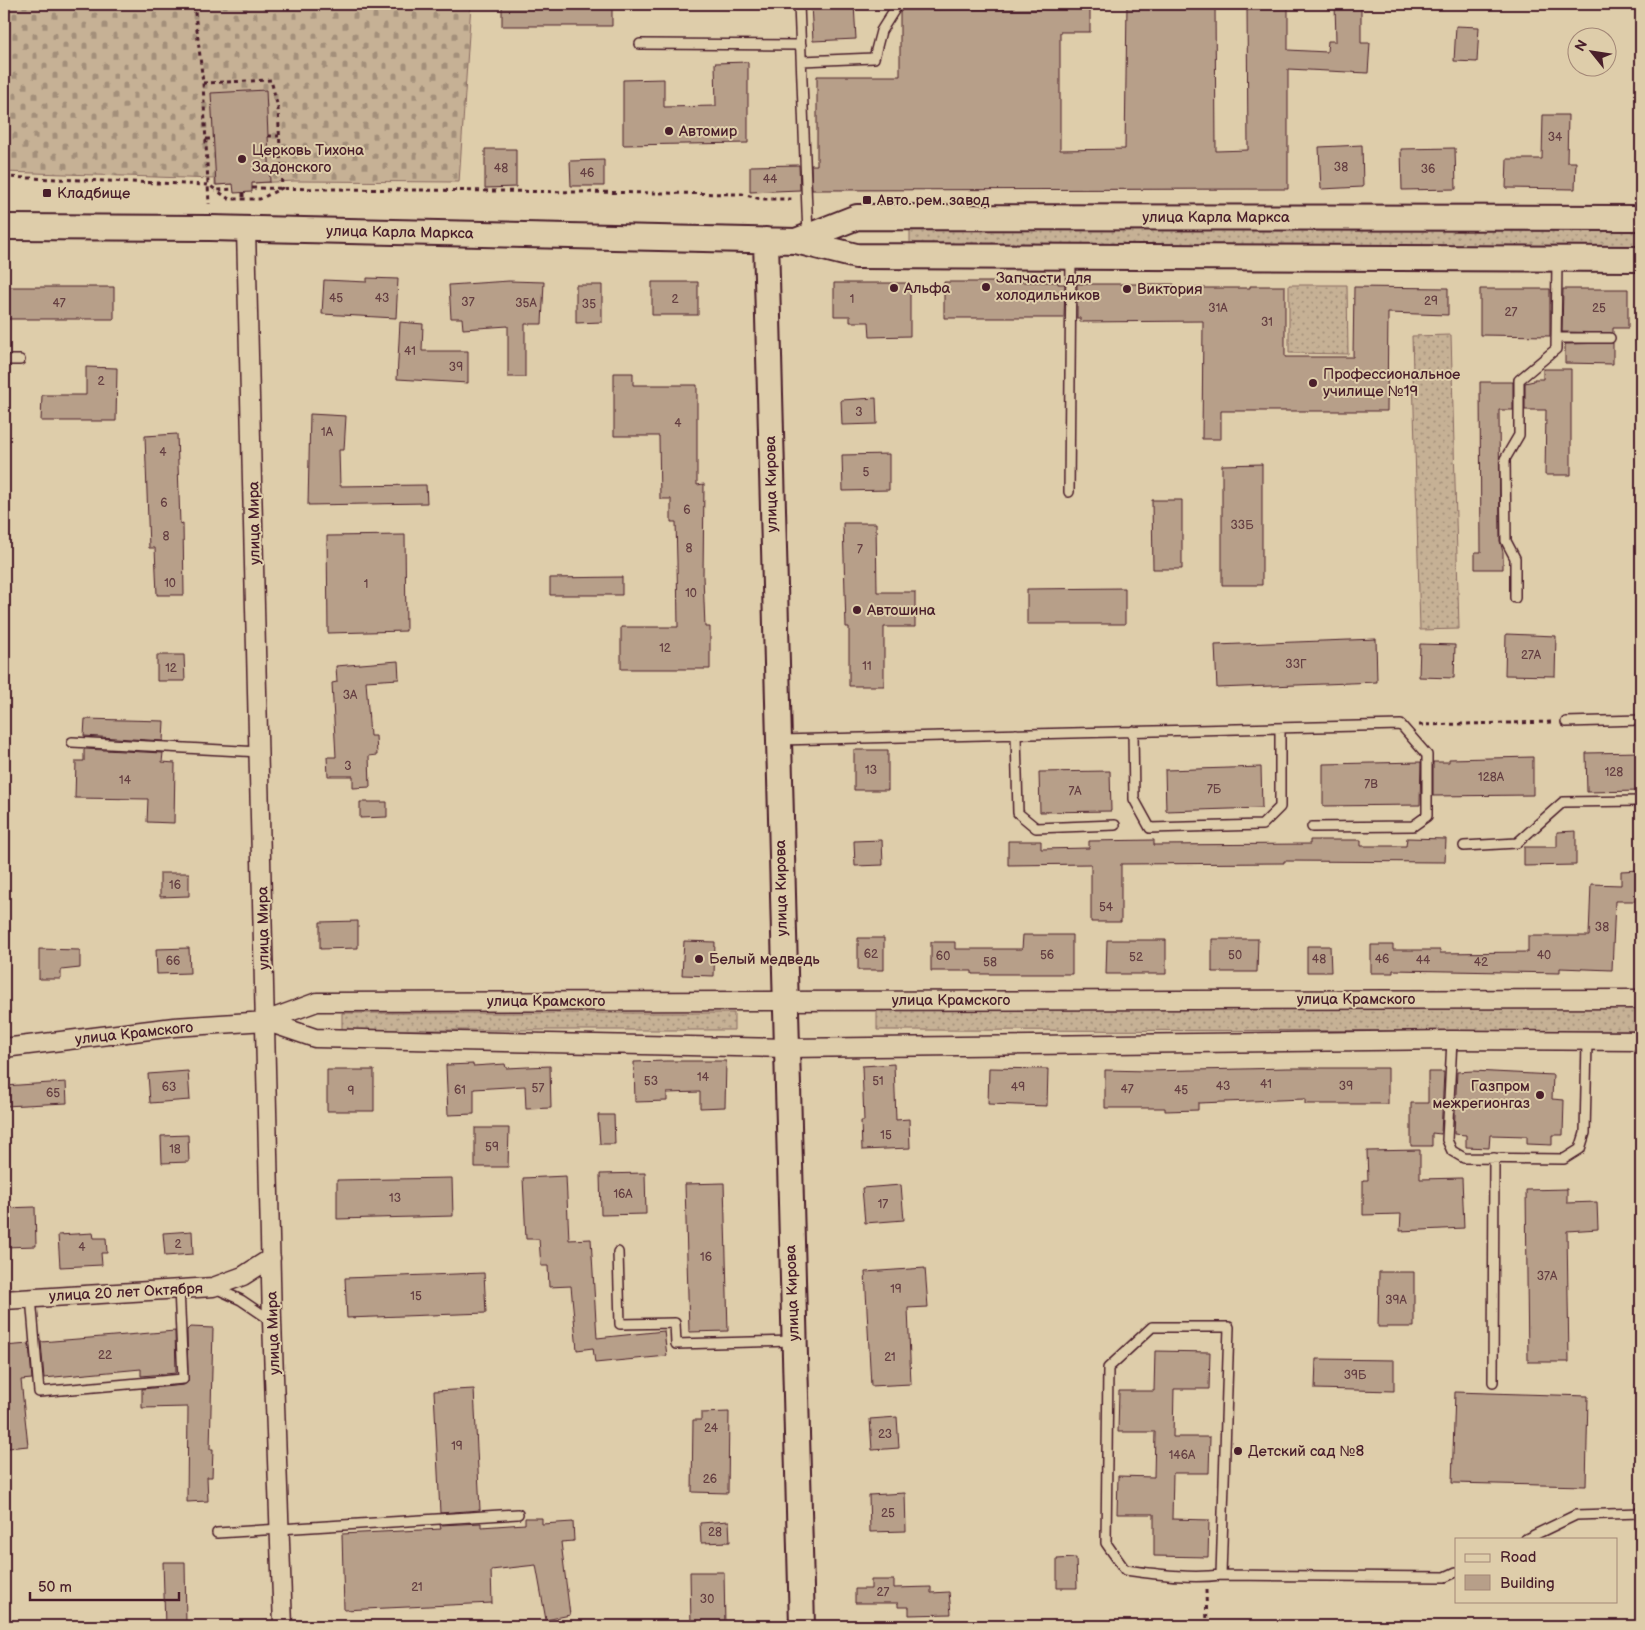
<svg xmlns="http://www.w3.org/2000/svg" width="1645" height="1630" font-family="'Balsamiq Sans',sans-serif">
	<style>
		.grass { fill: url(#grass-dots); stroke: #886860 }
		.cemetery { fill: url(#cemetery-stones); stroke: #886860 }
		.building { fill: #b79f89; stroke: #4a1f2b }
		.lines { fill: none; stroke-linecap: round; stroke-linejoin: round }
		.service-casing { stroke: #4a1f2b; stroke-width: 12 }
		.minor-casing { stroke: #4a1f2b; stroke-width: 21 }
		.secondary-casing { stroke: #4a1f2b; stroke-width: 28 }
		.path { stroke: #4a1f2b; stroke-width: 3; stroke-dasharray: 4 4; stroke-linecap: butt }
		.service { stroke: #decdaa; stroke-width: 9 }
		.minor { stroke: #decdaa; stroke-width: 18 }
		.secondary { stroke: #decdaa; stroke-width: 24 }
		.poi-dot { fill: #4a1f2b; stroke: #decdaa; stroke-width: 2 }
		.labels { text-anchor: middle; stroke-width: 4; stroke-linejoin: round; paint-order: stroke }
		.number-label { font-size: 12px; fill: #653f42 }
		.poi-label { font-size: 15px; fill: #4a1f2b; stroke: #decdaa; text-anchor: start }
		.street-label { font-size: 15px; fill: #4a1f2b; stroke: #decdaa }
	</style>
	<defs>
		<pattern id="grass-dots" width="8" height="8" patternUnits="userSpaceOnUse" patternTransform="scale(1.25)"><rect width="8" height="8" fill="#c6b195"/><path d="M2 2h.1M6 6h.1" fill="none" stroke="#a38f7a" stroke-width="1.8" stroke-linecap="round"/></pattern>
		<pattern id="cemetery-stones" width="16" height="16" patternUnits="userSpaceOnUse" patternTransform="scale(1.25)"><rect width="16" height="16" fill="#c6b195"/><path d="M2 7V4a2 2 0 0 1 4 0v3zM10 15v-3a2 2 0 0 1 4 0v3z" fill="#a38f7a"/></pattern>
	</defs>
	<rect width="100%" height="100%" fill="#decdaa"/>
	<filter id="ink" filterUnits="userSpaceOnUse"><feTurbulence type="fractalNoise" baseFrequency=".02" numOctaves="2"/><feDisplacementMap in="SourceGraphic" scale="10" xChannelSelector="R" yChannelSelector="G"/><feConvolveMatrix kernelMatrix="1 2 1 2 8 2 1 2 1" color-interpolation-filters="sRGB"/></filter>
	<g filter="url(#ink)">
		<!-- grass -->
		<path class="grass" d="M1641,228V250L910,246V229Z
			M1289,285H1347L1348,354L1289,353Z
			M1451,335L1459,629L1420,630L1412,336Z
			M877,1008H1641V1031L877,1030Z
			M342,1013H734V1030H342Z"/>
		<!-- cemetery -->
		<path class="cemetery" d="M4,4H471L459,182L294,181L215,185V179L4,172Z"/>
		<!-- building -->
		<path class="building" d="M502,4H612V26H502Z
			M811,4H854L856,39L813,41Z
			M1054,4H1090V32H1060V150L1125,149L1127,4H1215L1216,151L1248,150L1247,4H1288V50L1327,52L1328,41H1336L1335,4H1361V43H1370L1368,73L1288,69V189L812,190L811,165H817V76H900V13L902,10L1054,9Z
			M1456,26L1479,27L1477,62L1454,61Z
			M748,62V143L623,145V80L664,79V107L716,106L715,63Z
			M266,90L270,182L252,183V192L234,193L233,184L216,185L211,93Z
			M1543,115H1568L1567,162H1576L1575,189L1506,188L1507,159H1542Z
			M1362,145L1363,187L1321,189L1319,147Z
			M1455,148L1456,189L1402,190L1401,149Z
			M485,149H516V187L485,188Z
			M604,160V186H571L570,161Z
			M799,165L800,190L750,192V166Z
			M367,278L398,279L396,318L322,314L324,280L367,282Z
			M509,281L544,282L542,324H525V377H508V326L463,329L462,318H451L449,285Z
			M652,282H698V315H652Z
			M944,282H1058V284H1065L1064,318H944Z
			M834,283H910V336L870,337L869,322H850V316H834Z
			M1077,284H1174V288H1250V286H1285V357H1353L1354,287L1448,288V315L1388,313L1387,411H1221V439H1202L1203,321L1080,322V318H1077Z
			M576,285H602V322L576,323Z
			M4,287H114V319H4Z
			M1480,289H1550V336L1480,335Z
			M1563,289H1628V328H1613V333L1562,332Z
			M400,322L423,324L422,351H468V383L397,379Z
			M1613,343V364L1565,363V344Z
			M86,367L117,368L116,421H41L42,395H86Z
			M1543,369H1571V475H1545L1546,410H1525V383L1534,381V379H1543Z
			M614,373H633V385H697V485L704,484L703,576L705,627H710V669H621V627H678L677,561L676,522H671V499H660L659,436H614Z
			M1480,382H1513V410H1499L1500,541L1503,552V569H1475V552H1481Z
			M876,398L877,424L842,425L841,400Z
			M310,414L346,416L344,450H339L340,486L426,485L427,503L308,505Z
			M177,434L180,524L183,523L184,595H157L155,548H149L145,436Z
			M889,454V490L843,491L842,455Z
			M1262,464V585H1222V465Z
			M1152,500H1182V569H1153Z
			M843,523H876L877,592H915V627H884V686H849V627H846Z
			M405,535L406,631L328,633L327,536Z
			M622,577V595H550V578Z
			M1125,588V624H1027V589Z
			M1506,634L1556,636L1555,676L1505,675Z
			M1376,639L1377,682L1217,688L1215,645Z
			M1420,644L1455,645L1454,678L1419,677Z
			M157,655H184L185,681H157Z
			M398,661L399,679L366,681L370,736H376L377,755L369,756L370,787L353,788V776H328L327,757H336L332,683L337,682L336,666Z
			M85,719L164,721L163,741L84,736Z
			M84,749L163,753L162,762L175,763L174,823L147,822L148,799L75,798L76,761H84Z
			M854,750H888V790H854Z
			M1641,752V791L1587,792L1586,753Z
			M1533,757V795L1433,796V762H1449V759Z
			M1421,762L1420,805L1323,806V764Z
			M1261,767L1262,808L1166,811L1165,770Z
			M1110,771L1111,811L1040,812L1039,772Z
			M360,802H387V817L360,818Z
			M1576,831V865L1524,866V847H1557V832Z
			M1407,838L1446,839L1445,862L1284,861V863L1121,864V922H1091V864L1008,865V841H1041V849L1089,848V841L1154,840V845L1310,844V840H1361V846H1406Z
			M882,840L883,865L855,866L854,841Z
			M1641,870V901H1615L1612,970L1560,968V973L1393,970V973H1371V945H1393V950H1440V953L1528,952V936H1589L1591,884L1621,885V871Z
			M160,873H189V896L160,897Z
			M358,921V948L320,949V922Z
			M1023,935H1072V974H972V971H931V942H955V949H1022Z
			M858,938H884V970H858Z
			M1212,939H1258L1257,972H1212Z
			M1107,940H1166V974H1106Z
			M684,941L715,942L714,976L682,975Z
			M1307,946H1330L1331,972H1307Z
			M189,948L190,973L157,974L156,949Z
			M39,949L80,950V968L61,970V979H39Z
			M666,1061H726L725,1107L700,1108V1092L667,1093V1101L635,1102L634,1062Z
			M473,1064V1066L505,1064L506,1068L550,1066L551,1108L526,1109L525,1086L474,1089V1114L448,1115L446,1065Z
			M894,1064L896,1120L909,1119L910,1148L862,1150L861,1121H864L862,1066Z
			M989,1068L1048,1069L1047,1106L988,1104Z
			M1288,1068H1388V1104H1305V1099L1198,1103V1110L1165,1111V1108H1105V1070L1148,1071Z
			M327,1070H374V1111H327Z
			M188,1071L190,1100L150,1103L148,1074Z
			M1473,1071L1553,1075L1552,1099L1564,1100L1563,1135H1552V1145L1527,1144V1136L1490,1135L1489,1148L1466,1147V1135L1454,1134L1457,1072Z
			M1428,1072H1444L1441,1134L1432,1133V1146H1411V1103H1428Z
			M66,1082L67,1103L4,1106V1086Z
			M598,1115H614L615,1144H600Z
			M475,1128H509L508,1167H475Z
			M188,1135L189,1162L162,1163L161,1136Z
			M1420,1150V1179L1462,1178L1464,1228L1400,1231L1401,1214L1363,1215V1180H1368L1367,1151Z
			M645,1173L646,1214L601,1215L600,1174Z
			M566,1176L569,1240L591,1239L597,1338L664,1331L667,1356L595,1363L593,1348L577,1350L571,1286L549,1287L548,1266H541L539,1239H526L523,1178Z
			M452,1178L453,1216L337,1219V1180Z
			M724,1183L728,1331L689,1332L685,1184Z
			M901,1185L904,1220L865,1223L862,1188Z
			M1567,1189V1203L1597,1202L1598,1229L1567,1231L1569,1362H1528L1526,1190Z
			M35,1207L36,1246L4,1247V1208Z
			M192,1231L193,1254L165,1256L163,1233Z
			M93,1233L94,1238H106L107,1253H101L102,1265L60,1267L58,1235Z
			M925,1268L928,1307L908,1308L911,1384L871,1386L865,1272Z
			M1379,1272H1414V1327H1378Z
			M484,1273L486,1313L347,1318L345,1278Z
			M190,1327L213,1328L210,1449H213L212,1477H207L208,1501L187,1502L188,1407L142,1408V1389L184,1385L188,1382L187,1330Z
			M175,1331L176,1373L141,1376V1369L44,1378L41,1342Z
			M29,1344L32,1379L21,1380L28,1446L8,1448L4,1410V1346Z
			M1155,1351L1210,1352L1209,1389H1174L1173,1437H1210L1209,1473H1173L1172,1519L1209,1520L1208,1557L1154,1556V1514H1117L1118,1476L1154,1477L1155,1432H1118L1119,1391H1154Z
			M1316,1359L1394,1360V1391L1315,1389Z
			M474,1389L480,1510L440,1513L434,1391Z
			M1455,1392L1588,1396L1586,1486L1452,1483Z
			M729,1412L728,1493L692,1492L693,1420H701V1413Z
			M897,1417L899,1448L872,1450L870,1419Z
			M905,1493L906,1531L870,1532L869,1495Z
			M525,1518H542V1524L573,1522L574,1541L561,1542L570,1615L546,1620L536,1565L491,1570L492,1603L344,1610L342,1534L441,1529L440,1525L481,1523V1527L525,1524Z
			M729,1521L730,1542L701,1543L700,1523Z
			M1076,1558L1077,1588H1057V1559Z
			M163,1562H185L186,1626H165Z
			M690,1572H724L725,1626H691Z
			M871,1580H894V1588L931,1587V1593L949,1592L951,1614L909,1615V1607H898V1603H855V1589H871Z"/>
		<g class="lines">
			<!-- service casing -->
			<g class="service-casing">
				<path id="service" d="M799,4L808,236
					M640,44L801,45
					M802,61L874,58L881,31L898,4
					M1556,338H1610
					M4,360H20
					M1069,492L1071,257
					M1515,598V558L1506,541L1505,459L1519,435V380L1556,349L1557,259
					M1566,722L1641,720
					M1133,731L1134,799L1150,828L1262,825L1280,807V728
					M1016,734L1018,813L1036,828L1115,825
					M780,740L1401,725L1427,755V816L1413,826L1312,827
					M72,742L260,752
					M1464,846L1517,843L1563,802L1641,801
					M1452,1040L1447,1140L1452,1151L1464,1158L1564,1159L1580,1149L1585,1133L1587,1042
					M618,1252L620,1324L675,1323L676,1344L793,1341
					M213,1287L241,1300L272,1321
					M31,1297L39,1392L183,1379L179,1288
					M1493,1382L1494,1158
					M217,1533L518,1514
					M1526,1539L1576,1515L1641,1513
					M1221,1575L1229,1327H1152L1108,1368L1106,1543L1125,1570C1157,1574 1189,1579 1221,1575L1445,1577L1456,1572"/>
			</g>
			<!-- minor casing -->
			<g class="minor-casing">
				<path id="minor" d="M246,229L272,1321L283,1626
					M265,1021L315,1038L786,1048L1452,1040L1641,1041
					M4,1048L174,1027L265,1021L317,1002L1641,999
					M4,1300L213,1287L243,1276L271,1258"/>
			</g>
			<!-- secondary casing -->
			<g class="secondary-casing">
				<path id="secondary" d="M4,227L210,228L796,241L856,256L1641,259
					M766,240L802,1626
					M796,241L857,217L1641,218"/>
			</g>
			<!-- path -->
			<path class="path" d="M194,4L203,83L209,204
				M203,83L271,80L278,108L282,188L260,199H229L216,190
				M268,136H279
				M206,139H213
				M4,177L209,185L216,190L234,189
				M252,188L742,194L761,199H794
				M243,193V199
				M1419,725L1553,722
				M1206,1590L1207,1626"/>
			<!-- service -->
			<use href="#service" class="service"/>
			<!-- minor -->
			<use href="#minor" class="minor"/>
			<!-- secondary -->
			<use href="#secondary" class="secondary"/>
		</g>
	</g>
	<!-- markers -->
	<g class="poi-dot">
		<circle cx="669" cy="131" r="5"/>
		<circle cx="242" cy="159" r="5"/>
		<rect x="42" y="188" width="10" height="10" rx="2.5"/>
		<rect x="862" y="195" width="10" height="10" rx="2.5"/>
		<circle cx="986" cy="287" r="5"/>
		<circle cx="894" cy="288" r="5"/>
		<circle cx="1127" cy="289" r="5"/>
		<circle cx="1313" cy="383" r="5"/>
		<circle cx="857" cy="610" r="5"/>
		<circle cx="699" cy="959" r="5"/>
		<circle cx="1540" cy="1095" r="5"/>
		<circle cx="1238" cy="1451" r="5"/>
	</g>
	<g class="labels">
		<!-- number labels -->
		<g class="number-label">
			<text x="1555" y="141">34</text>
			<text x="1341" y="171">38</text>
			<text x="501" y="172">48</text>
			<text x="1428" y="173">36</text>
			<text x="587" y="177">46</text>
			<text x="770" y="183">44</text>
			<text x="336" y="302">45</text>
			<text x="382" y="302">43</text>
			<text x="675" y="303">2</text>
			<text x="852" y="303">1</text>
			<text x="1431" y="305">29</text>
			<text x="468" y="306">37</text>
			<text x="59" y="307">47</text>
			<text x="526" y="307">35А</text>
			<text x="589" y="308">35</text>
			<text x="1218" y="312">31А</text>
			<text x="1599" y="312">25</text>
			<text x="1511" y="316">27</text>
			<text x="1267" y="326">31</text>
			<text x="410" y="355">41</text>
			<text x="456" y="371">39</text>
			<text x="101" y="385">2</text>
			<text x="859" y="416">3</text>
			<text x="678" y="427">4</text>
			<text x="327" y="436">1А</text>
			<text x="163" y="456">4</text>
			<text x="866" y="476">5</text>
			<text x="164" y="507">6</text>
			<text x="687" y="514">6</text>
			<text x="1242" y="529">33Б</text>
			<text x="166" y="540">8</text>
			<text x="689" y="552">8</text>
			<text x="860" y="553">7</text>
			<text x="170" y="587">10</text>
			<text x="366" y="588">1</text>
			<text x="691" y="597">10</text>
			<text x="665" y="652">12</text>
			<text x="1531" y="659">27А</text>
			<text x="1296" y="668">33Г</text>
			<text x="867" y="670">11</text>
			<text x="171" y="672">12</text>
			<text x="350" y="699">3А</text>
			<text x="348" y="770">3</text>
			<text x="871" y="774">13</text>
			<text x="1614" y="776">128</text>
			<text x="1491" y="781">128А</text>
			<text x="125" y="784">14</text>
			<text x="1371" y="788">7В</text>
			<text x="1214" y="793">7Б</text>
			<text x="1075" y="795">7А</text>
			<text x="175" y="889">16</text>
			<text x="1106" y="911">54</text>
			<text x="1602" y="931">38</text>
			<text x="871" y="958">62</text>
			<text x="1047" y="959">56</text>
			<text x="1235" y="959">50</text>
			<text x="1544" y="959">40</text>
			<text x="943" y="960">60</text>
			<text x="1136" y="961">52</text>
			<text x="1319" y="963">48</text>
			<text x="1382" y="963">46</text>
			<text x="1423" y="964">44</text>
			<text x="173" y="965">66</text>
			<text x="990" y="966">58</text>
			<text x="1481" y="966">42</text>
			<text x="703" y="1081">14</text>
			<text x="651" y="1085">53</text>
			<text x="878" y="1085">51</text>
			<text x="1266" y="1088">41</text>
			<text x="1223" y="1090">43</text>
			<text x="1346" y="1090">39</text>
			<text x="169" y="1091">63</text>
			<text x="1018" y="1091">49</text>
			<text x="538" y="1092">57</text>
			<text x="1127" y="1093">47</text>
			<text x="460" y="1094">61</text>
			<text x="1181" y="1094">45</text>
			<text x="351" y="1095">9</text>
			<text x="53" y="1097">65</text>
			<text x="886" y="1139">15</text>
			<text x="492" y="1151">59</text>
			<text x="175" y="1153">18</text>
			<text x="623" y="1198">16А</text>
			<text x="395" y="1202">13</text>
			<text x="883" y="1208">17</text>
			<text x="178" y="1248">2</text>
			<text x="82" y="1251">4</text>
			<text x="706" y="1261">16</text>
			<text x="1547" y="1280">37А</text>
			<text x="896" y="1293">19</text>
			<text x="416" y="1300">15</text>
			<text x="1396" y="1304">39А</text>
			<text x="105" y="1359">22</text>
			<text x="890" y="1361">21</text>
			<text x="1355" y="1379">39Б</text>
			<text x="711" y="1432">24</text>
			<text x="885" y="1438">23</text>
			<text x="457" y="1450">19</text>
			<text x="1182" y="1459">146А</text>
			<text x="710" y="1483">26</text>
			<text x="888" y="1517">25</text>
			<text x="715" y="1536">28</text>
			<text x="417" y="1591">21</text>
			<text x="883" y="1596">27</text>
			<text x="707" y="1603">30</text>
		</g>
		<!-- poi labels -->
		<g class="poi-label">
			<text x="679" y="136">Автомир</text>
			<text x="252" y="155">Церковь Тихона<tspan x="252" dy="17">Задонского</tspan></text>
			<text x="57" y="198">Кладбище</text>
			<text x="877" y="205">Авто. рем. завод</text>
			<text x="996" y="283">Запчасти для<tspan x="996" dy="17">холодильников</tspan></text>
			<text x="904" y="293">Альфа</text>
			<text x="1137" y="294">Виктория</text>
			<text x="1323" y="379">Профессиональное<tspan x="1323" dy="17">училище №19</tspan></text>
			<text x="867" y="615">Автошина</text>
			<text x="709" y="964">Белый медведь</text>
			<text x="1530" y="1091" text-anchor="end">Газпром<tspan x="1530" dy="17">межрегионгаз</tspan></text>
			<text x="1248" y="1456">Детский сад №8</text>
		</g>
		<!-- street labels -->
		<g class="street-label">
			<text x="1216" y="222">улица Карла Маркса</text>
			<text transform="translate(400 232) rotate(1)" y="5">улица Карла Маркса</text>
			<text transform="translate(771 484) rotate(-91)" y="5">улица Кирова</text>
			<text transform="translate(254 523) rotate(-91)" y="5">улица Мира</text>
			<text transform="translate(781 888) rotate(-91)" y="5">улица Кирова</text>
			<text transform="translate(263 928) rotate(-91)" y="5">улица Мира</text>
			<text x="1356" y="1004">улица Крамского</text>
			<text x="951" y="1005">улица Крамского</text>
			<text x="546" y="1006">улица Крамского</text>
			<text transform="translate(134 1033) rotate(-6)" y="5">улица Крамского</text>
			<text transform="translate(126 1292) rotate(-3)" y="5">улица 20 лет Октября</text>
			<text transform="translate(792 1293) rotate(-92)" y="5">улица Кирова</text>
			<text transform="translate(273 1333) rotate(-92)" y="5">улица Мира</text>
		</g>
	</g>
	<!-- margin -->
	<rect width="1645" height="1630" fill="none" stroke="#decdaa" stroke-width="20"/>
	<rect x="10" y="10" width="1625" height="1610" fill="none" stroke="#4a1f2b" stroke-width="2" filter="url(#ink)"/>
	<!-- legend -->
	<rect x="1455" y="1538" width="162" height="65" fill="#decdaa" stroke="#a38777"/>
	<rect x="1465" y="1554" width="25" height="8" fill="#decdaa" stroke="#a38777"/>
	<text x="1500" y="1562" font-size="15" fill="#4a1f2b">Road</text>
	<rect x="1465" y="1575" width="25" height="15" fill="#b79f89" stroke="#a38777"/>
	<text x="1500" y="1588" font-size="15" fill="#4a1f2b">Building</text>
	<!-- north arrow -->
	<g transform="translate(1592 52) rotate(300)"><circle r="24" fill="#decdaa" stroke="#a38777"/>
	<path d="M0-4L9 19L0 12L-9 19Z" fill="#4a1f2b"/>
	<text y="-8" font-size="14" font-weight="bold" text-anchor="middle" fill="#4a1f2b">N</text>
	</g>
	<!-- scale -->
	<path d="M30 1592v8h149v-8" fill="none" stroke="#4a1f2b" stroke-width="2.5"/>
	<text x="38" y="1592" font-size="15" fill="#4a1f2b" stroke="#decdaa" stroke-width="4" paint-order="stroke">50 m</text>
</svg>
